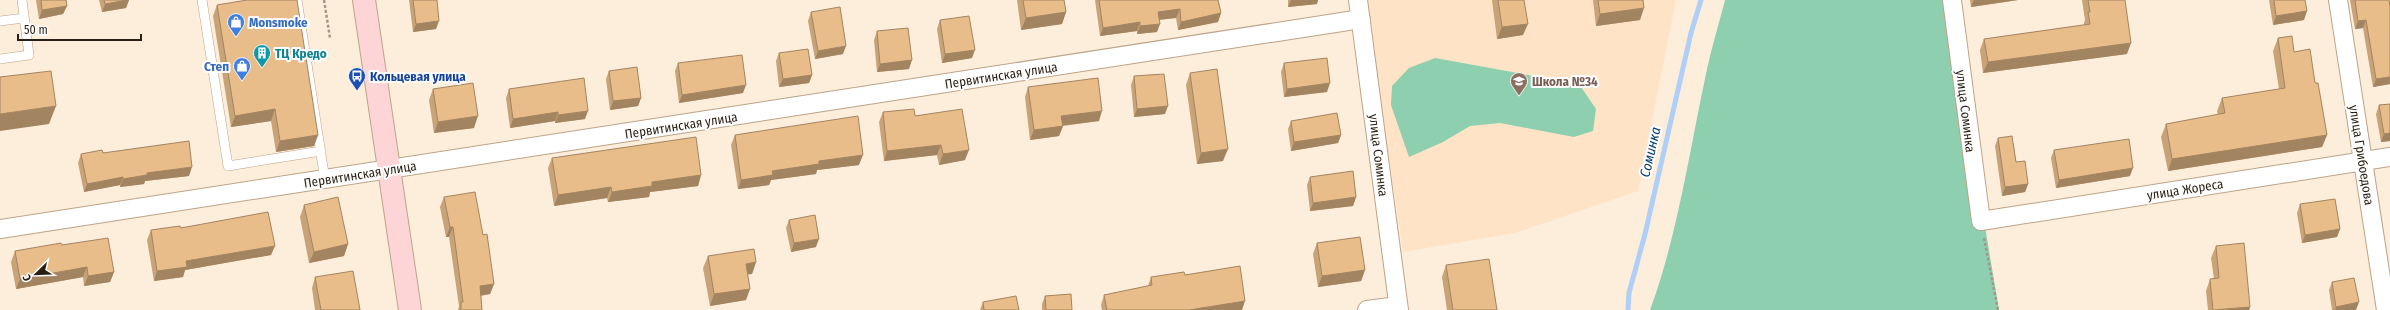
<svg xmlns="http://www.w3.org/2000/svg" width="2390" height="310" font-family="'Fira Sans Condensed',sans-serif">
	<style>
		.built { fill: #fee3c6 }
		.green { fill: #8dcfae }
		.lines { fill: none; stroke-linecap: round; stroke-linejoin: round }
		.stream { stroke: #afcff8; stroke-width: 5 }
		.service-casing { stroke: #bda387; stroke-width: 10 }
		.minor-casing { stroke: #bda387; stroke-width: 20 }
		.secondary-casing { stroke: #bda387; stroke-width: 24 }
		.path { stroke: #a49788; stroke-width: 2.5; stroke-dasharray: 3 2; stroke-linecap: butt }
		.service { stroke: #fff; stroke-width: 9 }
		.minor { stroke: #fff; stroke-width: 18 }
		.secondary { stroke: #fdd5d7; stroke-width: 22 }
		.wall { fill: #c8a377 }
		.shaded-wall { fill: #a38461 }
		.building { fill: #e9bd8a; stroke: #a38461 }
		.labels { text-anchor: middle; stroke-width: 4; stroke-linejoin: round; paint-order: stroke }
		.shop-label { font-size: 13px; font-weight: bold; fill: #366cbe; stroke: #fff; text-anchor: start }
		.culture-label { font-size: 13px; font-weight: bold; fill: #0d838f; stroke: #fff; text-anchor: start }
		.street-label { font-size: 13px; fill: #291f14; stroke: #fff }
		.transit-label { font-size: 13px; font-weight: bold; fill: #164399; stroke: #fff; text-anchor: start }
		.education-label { font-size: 13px; font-weight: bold; fill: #785e54; stroke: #fff; text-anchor: start }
		.water-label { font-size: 14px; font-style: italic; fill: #023973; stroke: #fff }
	</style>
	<rect width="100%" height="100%" fill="#fdeddb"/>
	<!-- built -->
	<path class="built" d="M1366,0H1676L1638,191L1515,233L1403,252Z"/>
	<!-- green -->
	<path class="green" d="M1725,0H1947L1999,310H1650C1678,234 1689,153 1706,74C1711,49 1719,24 1725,0Z
		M1435,58L1545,78L1581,87L1596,109L1593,131L1574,137L1500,123L1470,126L1443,142L1409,157L1391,105L1392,86L1409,68Z"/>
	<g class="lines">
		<!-- stream -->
		<path class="stream" d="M1628,310L1629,293L1645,234L1691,33L1701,0"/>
		<!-- service casing -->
		<g class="service-casing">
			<path id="service" d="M202,0L228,166L321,151
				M297,0L325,180
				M0,21L24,18
				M0,59L29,55L22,0"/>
		</g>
		<!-- minor casing -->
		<g class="minor-casing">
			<path id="minor" d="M1358,0L1399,310
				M1952,0L1981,221L2390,157
				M2338,0L2386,310
				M0,229L1361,19
				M1367,310L1398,306"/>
		</g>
		<!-- secondary casing -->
		<g class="secondary-casing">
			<path id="secondary" d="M364,0L410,310"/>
		</g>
		<!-- path -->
		<path class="path" d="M324,0L330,38
			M1984,238L1998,310"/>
		<!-- service -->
		<use href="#service" class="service"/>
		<!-- minor -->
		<use href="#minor" class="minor"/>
		<!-- secondary -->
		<use href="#secondary" class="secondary"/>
	</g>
	<!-- wall -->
	<path class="wall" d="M36,0H66L67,6L63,14L39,19Z
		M99,0H129L126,8L102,12Z
		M409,0H437L436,29L413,32Z
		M1017,0H1064L1066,12L1062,24L1021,30Z
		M1095,0H1218L1221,13L1218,22L1178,30L1176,18L1159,20L1157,32L1137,34V31L1100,36Z
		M1288,0H1318L1317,4L1288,7Z
		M1492,0H1524L1523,35L1497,39Z
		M1593,0H1643L1640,20L1596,26Z
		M1970,0H2018L1971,7Z
		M2082,0H2125L2127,54L1983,73L1980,50L1984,39L2084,25V23L2085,20Z
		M2269,0H2305L2304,20L2273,25Z
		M2350,0H2389L2390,84L2373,87L2363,28L2355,29Z
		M217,5L318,135L314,146L276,152L271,121L231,127L213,16Z
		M811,12L843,54L815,59L808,21Z
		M940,20L972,58L942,63L937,29Z
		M877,31L909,69L877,72L874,40Z
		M2278,38L2294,52L2315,83L2327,135L2322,147L2168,171L2161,137L2166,124L2218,115L2217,111L2222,98L2279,89L2273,51Z
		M779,53L812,75L809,83L779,87L776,61Z
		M678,63L743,93L679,103L675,71Z
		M1284,63L1327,92L1284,97L1281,72Z
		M609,71L641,98L638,106L610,110L606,79Z
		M1190,73L1223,161L1197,164L1186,85Z
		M1134,76L1165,114L1134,117L1131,85Z
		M1028,87L1099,121L1063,126L1059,136L1030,140L1025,97Z
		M433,89L474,128L434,133L429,100Z
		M509,89L585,119L555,123V121L510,128L506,98Z
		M2390,104V141L2381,142L2376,114L2379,105Z
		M883,112L915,116L965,160L939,165L937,155L884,161L879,122Z
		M1291,121L1341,135L1338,143L1291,151L1288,129Z
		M735,135L859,165L817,170L816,174L771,180L769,185L738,189L731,145Z
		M1998,138L2016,162L2028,184L2025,192L2002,196L1995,146Z
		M2054,150L2130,176L2056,188L2051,158Z
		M103,153L189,176L145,181L144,184L120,187V185L84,192L78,163L81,154Z
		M552,158L701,175L698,186L650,192L649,197L608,202L607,198L554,206L548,168Z
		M1310,177L1356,197L1353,206L1310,211L1307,185Z
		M444,197L483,235L494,284L490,294L481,296L482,310H458L459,306L449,237H446L440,207Z
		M2300,204L2340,229L2337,237L2302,243L2297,213Z
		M304,205L348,244L344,256L309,263L300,217Z
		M789,220L816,247L791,252L786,228Z
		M181,228L271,255L185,270L183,277L154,281L147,240L151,230Z
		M1317,243L1365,270L1361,281L1318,287L1313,254Z
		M62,245L114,272L110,282L84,286L83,277L16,289L11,262L15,251Z
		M2216,246L2250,307L2249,310H2208L2206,291L2210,279H2214L2211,258Z
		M708,256L756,262L752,274H748L746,300L710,306L703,268Z
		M1446,265L1497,310H1447L1442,277Z
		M1185,275L1242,310H1102L1101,305L1104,295L1148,286L1151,277Z
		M315,277L360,310H315L312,288Z
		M2332,282L2356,310H2332L2329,290Z
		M1045,296L1072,310H1042V304Z
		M983,302L1019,310H980Z"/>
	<!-- shaded-wall -->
	<path class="shaded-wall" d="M127,0H129L126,8L102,12L105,4Z
		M1291,0H1318L1317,4L1288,7Z
		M1974,0H2018L1971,7Z
		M67,6L63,14L39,19L42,10Z
		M1644,8L1640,20L1596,26L1600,14Z
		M1180,9L1176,18L1155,20L1158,12Z
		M2307,11L2304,20L2273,25L2276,16Z
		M1066,12L1062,24L1021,30L1026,18Z
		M1221,13L1218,22L1178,30L1181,22Z
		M2366,20L2363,28L2355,29L2358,21Z
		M439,21L436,29L413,32L416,24Z
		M1140,22L1137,31L1100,36L1103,28Z
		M1160,24L1157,32L1137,34L1140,26Z
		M1528,24L1523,35L1497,39L1502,27Z
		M2131,43L2127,54L1983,73L1988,62Z
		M846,46L843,54L815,59L818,51Z
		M975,50L972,58L942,63L945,54Z
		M912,60L909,69L877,72L880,64Z
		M812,75L809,83L779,87L783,79Z
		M2390,77V84L2373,87L2376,79Z
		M1330,83L1327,92L1284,97L1287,89Z
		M746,85L743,93L679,103L682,95Z
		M641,98L638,106L610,110L613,101Z
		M56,106L49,124L0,131V114Z
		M1168,106L1165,114L1134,117L1137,109Z
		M275,109L271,121L231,127L235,116Z
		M588,111L585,119L555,123L558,115Z
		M1102,111L1099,121L1058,126L1061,116Z
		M558,112L555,121L510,128L513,119Z
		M478,116L474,128L434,133L438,122Z
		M1063,126L1059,136L1030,140L1034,130Z
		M2390,133V141L2381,142L2384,134Z
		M318,135L314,146L276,152L280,141Z
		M1341,135L1338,143L1291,151L1294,142Z
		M2327,135L2322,147L2168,171L2172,159Z
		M941,145L937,155L884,161L887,151Z
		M1228,149L1223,161L1197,164L1201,153Z
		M969,150L965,160L939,165L943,154Z
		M863,155L859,165L817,170L816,174L771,180L769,185L738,189L741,180L772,171L819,161Z
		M192,167L189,176L145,181L144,184L120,187L123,179L147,173Z
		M2133,168L2130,176L2056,188L2059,180Z
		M701,175L698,186L650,192L649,197L608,202L612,192L652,182Z
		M123,177L120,185L84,192L87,184Z
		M2028,184L2025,192L2002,196L2005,187Z
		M611,187L607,198L554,206L558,195Z
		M1356,197L1353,206L1310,211L1313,203Z
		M450,227H453L449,237H446Z
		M2340,229L2337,237L2302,243L2305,235Z
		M819,239L816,247L791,252L794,243Z
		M348,244L344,256L309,263L314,252Z
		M275,246L271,255L185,270L183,277L154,281L157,271L186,261Z
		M756,262L752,274L742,275L746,264Z
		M87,267L83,277L16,289L20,279Z
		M1365,270L1361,281L1318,287L1322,276Z
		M114,272L110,282L84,286L88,276Z
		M494,284L490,294L476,296L480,286Z
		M750,289L746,300L710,306L714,294Z
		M1245,301L1242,310H1189Z
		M2359,302L2356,310H2335L2336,307Z
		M2250,307L2249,310H2219Z"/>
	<!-- building -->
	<path class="building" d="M41,0H66L67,6L42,10Z
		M104,0H127L105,4Z
		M247,0H297L318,135L280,141L275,109L235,116L217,5Z
		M413,0H437L439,21L416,24Z
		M1023,0H1064L1066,12L1026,18Z
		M1099,0H1218L1221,13L1181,22L1180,9L1158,12L1160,24L1140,26V22L1103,28Z
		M1498,0H1524L1528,24L1502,27Z
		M1598,0H1643L1644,8L1600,14Z
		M2088,0H2125L2131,43L1988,62L1984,39L2090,24L2088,12H2090Z
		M2274,0H2305L2307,11L2276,16Z
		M2355,0H2389L2390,7V77L2376,79L2366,20L2358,21Z
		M840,7L846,46L818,51L811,12Z
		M969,16L975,50L945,54L940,20Z
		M908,28L912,60L880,64L877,31Z
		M2292,36L2294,52L2310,49L2315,83H2318L2327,135L2172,159L2166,124L2225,113L2222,98L2285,88L2278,38Z
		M808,49L812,75L783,79L779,53Z
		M742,55L746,85L682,95L678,63Z
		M1327,58L1330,83L1287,89L1284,63Z
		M637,67L641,98L613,101L609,71Z
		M1217,69L1228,149L1201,153L1190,73Z
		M51,71L56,106L0,114V77Z
		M1164,74L1168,106L1137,109L1134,76Z
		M584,78L588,111L558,115V112L513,119L509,89Z
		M1098,78L1102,111L1061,116L1063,126L1034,130L1028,87Z
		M473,83L478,116L438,122L433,89Z
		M2390,104V133L2384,134L2379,105Z
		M914,109L915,116L962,109L969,150L943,154L941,145L887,151L883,112Z
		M1337,113L1341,135L1294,142L1291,121Z
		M858,116L863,155L819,161V164L772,171L773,175L741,180L735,135Z
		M2012,136L2016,162L2025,161L2028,184L2005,187L1998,138Z
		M696,137L701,175L652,182V186L612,192L611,187L558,195L552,158Z
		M2129,139L2133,168L2059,180L2054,150Z
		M189,141L192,167L147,173V175L123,179V177L87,184L81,154L102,150L103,153Z
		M1353,171L1356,197L1313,203L1310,177Z
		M475,192L483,235L487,234L494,284L480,286L482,310H461V302H463L453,227H450L444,197Z
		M338,197L348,244L314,252L304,205Z
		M2335,199L2340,229L2305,235L2300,204Z
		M268,212L275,246L186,261L187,267L157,271L151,230L180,226L181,228Z
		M815,215L819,239L794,243L789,220Z
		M1360,237L1365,270L1322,276L1317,243Z
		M108,238L114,272L88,276L87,267L20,279L15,251L61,243L62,245Z
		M2244,243L2250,307L2213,310L2210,279L2219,278L2216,246Z
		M754,249L756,262L746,264L750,289L714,294L708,256Z
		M1489,259L1497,310H1453L1446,265Z
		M1240,266L1245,301L1189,310H1107L1104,295L1152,285L1151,277L1184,272L1185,275Z
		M353,271L360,310H321L315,277Z
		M2354,278L2359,302L2336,307L2332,282Z
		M1071,294L1072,310H1046L1045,296Z
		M1016,296L1019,310H984L983,302Z"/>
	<!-- icons -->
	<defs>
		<g id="shop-pin" transform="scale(0.9)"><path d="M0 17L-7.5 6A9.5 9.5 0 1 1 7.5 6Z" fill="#3f7fe0" stroke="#fff"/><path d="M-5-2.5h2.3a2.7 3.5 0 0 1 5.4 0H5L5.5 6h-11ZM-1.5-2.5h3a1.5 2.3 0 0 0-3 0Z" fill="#fff"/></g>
		<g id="building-pin" transform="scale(0.9)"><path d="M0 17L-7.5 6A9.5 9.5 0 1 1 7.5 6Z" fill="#0f9aa8" stroke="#fff"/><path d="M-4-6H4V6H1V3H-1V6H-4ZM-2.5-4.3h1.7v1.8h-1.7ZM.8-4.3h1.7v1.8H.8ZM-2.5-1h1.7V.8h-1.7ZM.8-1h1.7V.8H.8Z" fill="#fff"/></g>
		<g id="bus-pin" transform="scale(0.9)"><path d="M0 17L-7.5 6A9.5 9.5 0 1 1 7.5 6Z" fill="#1a4fb4" stroke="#fff"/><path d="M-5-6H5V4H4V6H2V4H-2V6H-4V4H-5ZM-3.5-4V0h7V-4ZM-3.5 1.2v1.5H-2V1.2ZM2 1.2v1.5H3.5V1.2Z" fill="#fff"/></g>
		<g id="school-pin" transform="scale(0.9)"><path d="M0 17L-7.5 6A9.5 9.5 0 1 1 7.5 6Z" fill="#8d6e63" stroke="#fff"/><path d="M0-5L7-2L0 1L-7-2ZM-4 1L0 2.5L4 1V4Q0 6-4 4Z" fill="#fff"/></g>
	</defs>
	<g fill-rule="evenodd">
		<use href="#shop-pin" x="236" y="22"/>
		<use href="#building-pin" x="262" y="53"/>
		<use href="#shop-pin" x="242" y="66"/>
		<use href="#bus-pin" x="357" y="76"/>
		<use href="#school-pin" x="1519" y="81"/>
	</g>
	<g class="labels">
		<!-- shop labels -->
		<g class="shop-label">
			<text x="249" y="27">Monsmoke</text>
			<text x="229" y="71" text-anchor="end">Степ</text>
		</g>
		<!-- culture labels -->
		<g class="culture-label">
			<text x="275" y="58">ТЦ Кредо</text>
		</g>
		<!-- street labels -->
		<g class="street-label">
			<text transform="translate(1001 75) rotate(-9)" y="5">Первитинская улица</text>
			<text transform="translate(1966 111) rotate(83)" y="5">улица Соминка</text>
			<text transform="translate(681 125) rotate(-9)" y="5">Первитинская улица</text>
			<text transform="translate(1379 155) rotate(83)" y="5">улица Соминка</text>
			<text transform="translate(2362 155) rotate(81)" y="5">улица Грибоедова</text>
			<text transform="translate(360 174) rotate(-9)" y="5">Первитинская улица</text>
			<text transform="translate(2185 189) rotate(-9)" y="5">улица Жореса</text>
		</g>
		<!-- transit labels -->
		<g class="transit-label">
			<text x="370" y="81">Кольцевая улица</text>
		</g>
		<!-- education labels -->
		<g class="education-label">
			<text x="1532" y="86">Школа №34</text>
		</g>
		<!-- water labels -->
		<g class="water-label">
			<text transform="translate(1650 152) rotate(-77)" y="5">Соминка</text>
		</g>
	</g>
	<!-- north arrow -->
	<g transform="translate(36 274) rotate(247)" stroke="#ffffff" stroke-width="3" paint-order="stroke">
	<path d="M0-3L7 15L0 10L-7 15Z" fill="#291f14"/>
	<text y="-6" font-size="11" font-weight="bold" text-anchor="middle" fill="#291f14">С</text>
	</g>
	<!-- scale -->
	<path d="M18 34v6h123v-6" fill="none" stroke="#291f14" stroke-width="2"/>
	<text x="24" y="34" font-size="12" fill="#291f14" stroke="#ffffff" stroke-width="3" paint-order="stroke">50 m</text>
</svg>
